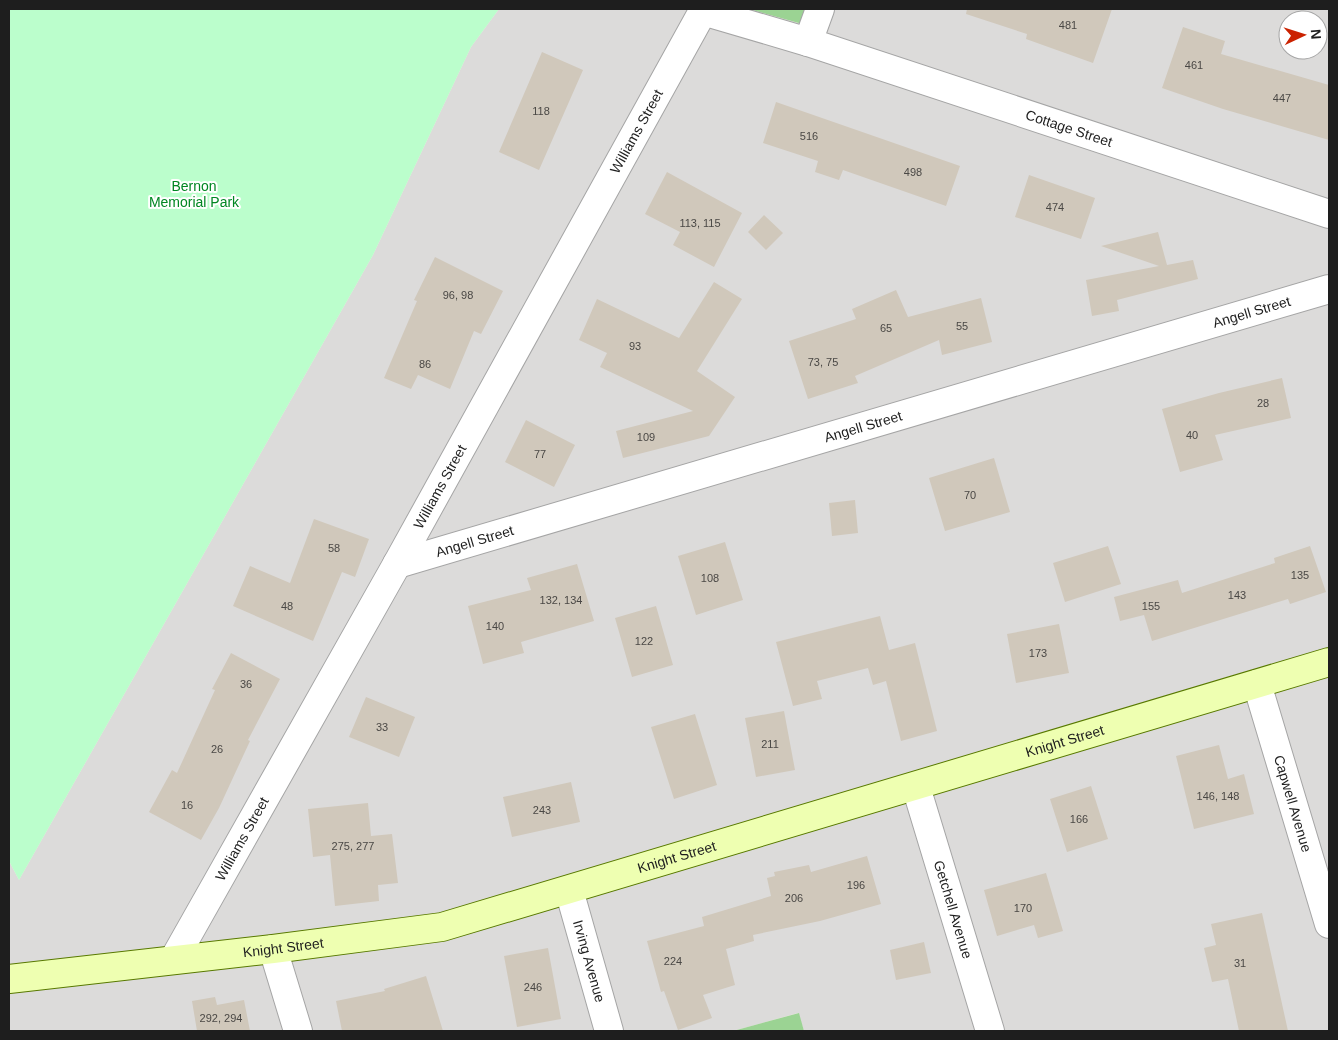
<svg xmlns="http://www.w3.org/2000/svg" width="1338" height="1040" font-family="Helvetica,sans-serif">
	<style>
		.residential { fill: #dcdbda; fill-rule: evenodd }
		.forest { fill: #9bd393 }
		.park { fill: #bbfecc }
		.building { fill: #d0c8bb }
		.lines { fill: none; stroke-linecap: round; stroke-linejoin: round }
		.street-casing { stroke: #a5a5a5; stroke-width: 30 }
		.secondary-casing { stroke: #587900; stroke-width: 30 }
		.street { stroke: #fff; stroke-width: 28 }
		.secondary { stroke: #eeffb1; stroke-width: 28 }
		.labels { text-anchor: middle; stroke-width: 4; stroke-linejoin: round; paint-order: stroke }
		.number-label { font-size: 11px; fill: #4a4845 }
		.street-label { font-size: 14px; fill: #1e1e1e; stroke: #fff }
		.park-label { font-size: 14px; fill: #018622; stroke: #fff }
	</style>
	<rect width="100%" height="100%" fill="#f0eee2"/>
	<!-- residential -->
	<path class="residential" d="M499,9H749L806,25L813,9H1329V1031H804L798,1013L733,1031H9V861L19,880L373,255L471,47ZM1288,20H1318V50H1288Z"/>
	<!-- forest -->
	<path class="forest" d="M749,9H813L806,25Z
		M799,1013L804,1031H733Z"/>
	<!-- park -->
	<path class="park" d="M9,9H499L471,47L373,255L19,880L9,861Z"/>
	<!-- building -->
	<path class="building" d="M967,9H1112L1093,63L1026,39L1027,34L966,14Z
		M1183,27L1225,41L1221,54L1329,85V140L1223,109L1162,88Z
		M542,52L583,70L539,170L499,152Z
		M776,102L960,166L946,206L843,170L839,180L815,172L818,161L763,143Z
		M667,172L742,213L714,267L673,245L680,232L645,214Z
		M1029,175L1095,198L1081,239L1015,217Z
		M764,215L783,233L766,250L748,232Z
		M1158,232L1167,265L1193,260L1198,279L1117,300L1119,311L1092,316L1086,280L1159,266L1101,246Z
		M435,257L503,291L481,334L474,331L450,389L418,375L411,389L384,378L417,301L414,300Z
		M714,282L742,299L697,371L735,397L709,436L623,458L616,431L693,411L600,367L607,353L579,340L597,299L679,338Z
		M896,290L908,317L981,298L992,342L942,355L939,340L855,376L858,383L808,399L789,341L856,319L852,309Z
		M1282,378L1291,418L1215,435L1223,460L1180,472L1162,409L1219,393Z
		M526,420L575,445L554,487L505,462Z
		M994,458L1010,512L945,531L929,478Z
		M855,500L858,533L832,536L829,503Z
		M314,519L369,539L355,577L342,572L313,641L233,606L250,566L290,583Z
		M725,542L743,600L696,615L678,556Z
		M1108,546L1121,584L1065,602L1053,563Z
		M1310,546L1326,592L1290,604L1288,599L1152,641L1144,615L1120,621L1114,597L1178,580L1182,593L1275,563L1274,558Z
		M577,564L594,621L521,642L524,653L483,664L468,606L531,590L527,578Z
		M656,606L673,665L632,677L615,618Z
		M880,616L889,650L915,643L937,731L901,741L886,681L873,685L868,668L817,681L822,699L793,706L776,642Z
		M1059,624L1069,673L1016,683L1007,634Z
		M231,653L280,679L248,740L250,741L219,808L201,840L149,812L172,770L177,773L215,690L212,689Z
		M366,697L415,717L399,757L349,737Z
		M784,711L795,770L756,777L745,718Z
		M695,714L717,785L674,799L651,727Z
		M1219,745L1228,779L1244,774L1254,814L1194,829L1176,756Z
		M571,782L580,822L512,837L503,797Z
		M1091,786L1108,839L1067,852L1050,799Z
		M368,803L371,836L392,834L398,883L378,885L379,901L335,906L330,855L313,857L308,809Z
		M867,856L881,904L820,921L753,935L754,941L726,949L735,985L703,995L712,1018L678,1030L664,991L661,992L647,941L704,926L702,917L771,896L767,878L775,876L774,872L809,865L811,872Z
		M1046,873L1063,931L1038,938L1034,925L997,936L984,890Z
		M1262,913L1288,1031H1239L1228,979L1212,982L1204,948L1216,945L1211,924Z
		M924,942L931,973L896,980L890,950Z
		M548,948L561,1019L517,1027L504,956Z
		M426,976L443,1031H342L336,1001L385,991L384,989Z
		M215,997L217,1005L244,1000L250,1031H197L192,1001Z"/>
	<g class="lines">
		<!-- street casing -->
		<g class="street-casing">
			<g id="street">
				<path d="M808,42L820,9"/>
				<path id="s1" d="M397,564L1329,289"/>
				<path id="s2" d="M1257,684L1329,924"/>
				<path id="s3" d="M916,787L990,1031"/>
				<path id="s4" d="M569,890L609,1031"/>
				<path d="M273,949L298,1031"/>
				<path id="s5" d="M174,959L397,564L703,11L808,42L1329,214"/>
			</g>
		</g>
		<!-- secondary casing -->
		<g class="secondary-casing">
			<g id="secondary">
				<path id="s6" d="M9,979L273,949L442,927L1329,662"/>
			</g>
		</g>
		<!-- street -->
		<use href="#street" class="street"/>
		<!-- secondary -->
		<use href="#secondary" class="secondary"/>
	</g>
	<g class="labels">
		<!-- number labels -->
		<g class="number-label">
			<text x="1068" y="29">481</text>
			<text x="1194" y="69">461</text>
			<text x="1282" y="102">447</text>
			<text x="541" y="115">118</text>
			<text x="809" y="140">516</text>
			<text x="913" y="176">498</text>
			<text x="1055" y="211">474</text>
			<text x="700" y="227">113, 115</text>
			<text x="458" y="299">96, 98</text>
			<text x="962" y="330">55</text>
			<text x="886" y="332">65</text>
			<text x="635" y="350">93</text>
			<text x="823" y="366">73, 75</text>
			<text x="425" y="368">86</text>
			<text x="1263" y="407">28</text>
			<text x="1192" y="439">40</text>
			<text x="646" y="441">109</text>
			<text x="540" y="458">77</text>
			<text x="970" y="499">70</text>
			<text x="334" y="552">58</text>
			<text x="1300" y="579">135</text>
			<text x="710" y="582">108</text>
			<text x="1237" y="599">143</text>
			<text x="561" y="604">132, 134</text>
			<text x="287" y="610">48</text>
			<text x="1151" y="610">155</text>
			<text x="495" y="630">140</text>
			<text x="644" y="645">122</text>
			<text x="1038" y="657">173</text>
			<text x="246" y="688">36</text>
			<text x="382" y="731">33</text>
			<text x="770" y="748">211</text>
			<text x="217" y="753">26</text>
			<text x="1218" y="800">146, 148</text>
			<text x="187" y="809">16</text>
			<text x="542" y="814">243</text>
			<text x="1079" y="823">166</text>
			<text x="353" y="850">275, 277</text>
			<text x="856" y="889">196</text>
			<text x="794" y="902">206</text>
			<text x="1023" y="912">170</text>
			<text x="673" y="965">224</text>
			<text x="1240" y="967">31</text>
			<text x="533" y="991">246</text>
			<text x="221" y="1022">292, 294</text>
		</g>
		<!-- street labels -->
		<g class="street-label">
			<text dy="5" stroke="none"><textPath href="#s5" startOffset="1470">Cottage Street</textPath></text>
			<text dy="5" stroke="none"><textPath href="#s5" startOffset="948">Williams Street</textPath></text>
			<text dy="5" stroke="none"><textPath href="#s1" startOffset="891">Angell Street</textPath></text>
			<text dy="5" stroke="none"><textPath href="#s1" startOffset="486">Angell Street</textPath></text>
			<text dy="5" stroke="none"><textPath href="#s5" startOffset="542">Williams Street</textPath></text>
			<text dy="5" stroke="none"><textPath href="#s1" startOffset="81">Angell Street</textPath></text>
			<text dy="5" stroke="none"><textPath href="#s6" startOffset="1086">Knight Street</textPath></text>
			<text dy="5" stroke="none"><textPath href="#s2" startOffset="125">Capwell Avenue</textPath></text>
			<text dy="5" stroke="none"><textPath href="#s5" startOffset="138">Williams Street</textPath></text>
			<text dy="5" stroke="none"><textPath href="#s6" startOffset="681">Knight Street</textPath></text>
			<text dy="5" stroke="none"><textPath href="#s3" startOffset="128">Getchell Avenue</textPath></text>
			<text dy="5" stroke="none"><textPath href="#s6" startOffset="276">Knight Street</textPath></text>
			<text dy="5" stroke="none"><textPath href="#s4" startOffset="74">Irving Avenue</textPath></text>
		</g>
		<!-- park labels -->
		<g class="park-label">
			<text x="194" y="191">Bernon<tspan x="194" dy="16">Memorial Park</tspan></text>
		</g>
	</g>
	<!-- border -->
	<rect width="1338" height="1040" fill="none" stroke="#1e1e1e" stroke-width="20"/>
	<!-- north arrow -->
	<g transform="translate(1303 35) rotate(86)"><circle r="24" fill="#ffffff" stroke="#a5a5a5"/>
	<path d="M0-4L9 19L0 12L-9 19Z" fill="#cb2200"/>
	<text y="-8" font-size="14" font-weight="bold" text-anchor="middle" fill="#1e1e1e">N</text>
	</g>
</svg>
